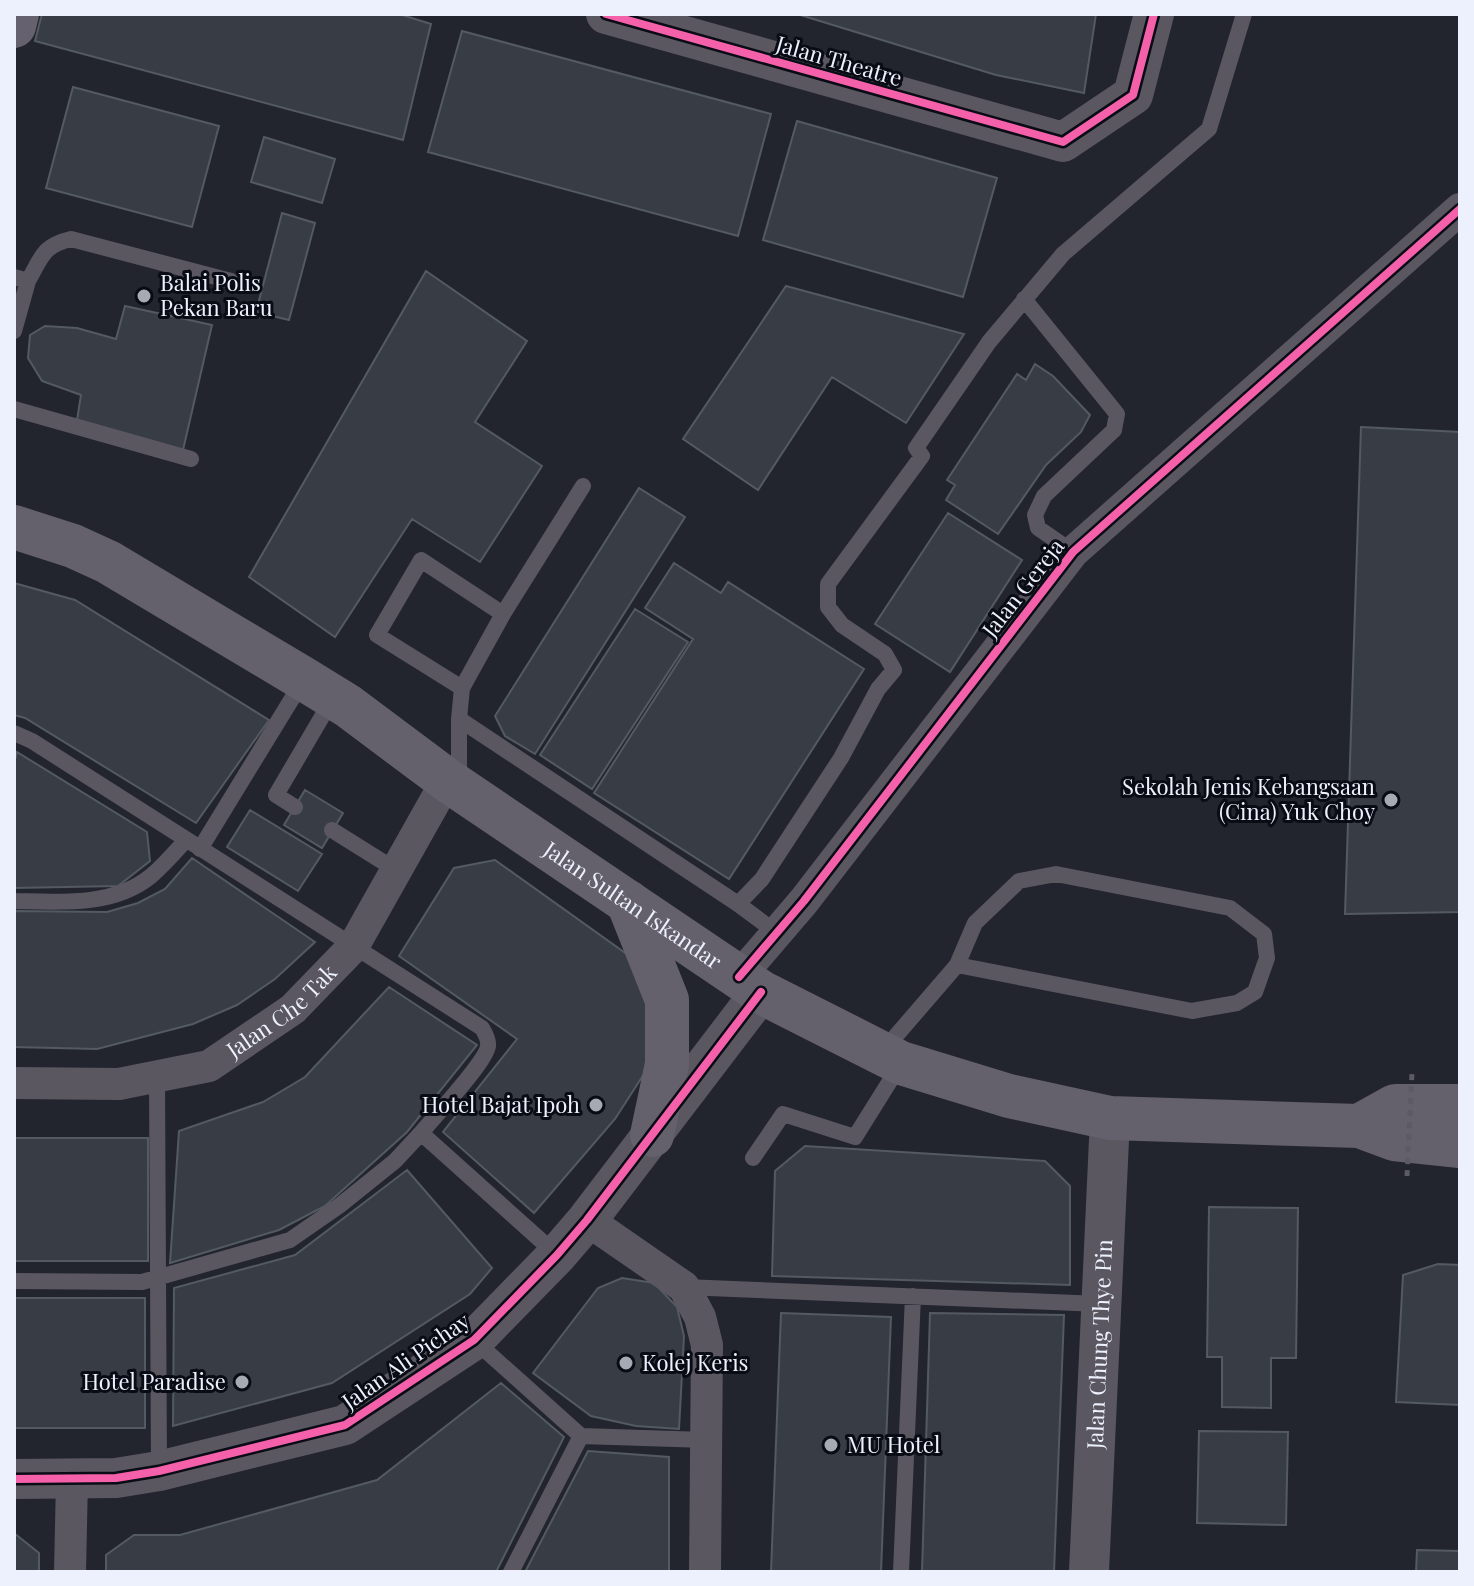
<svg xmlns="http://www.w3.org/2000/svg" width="1474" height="1586" font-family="'Playfair Display',serif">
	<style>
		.building { fill: #383d45; stroke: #545a61; stroke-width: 2 }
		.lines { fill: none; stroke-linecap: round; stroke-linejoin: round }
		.service { stroke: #5b5761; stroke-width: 16 }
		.minor { stroke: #5b5761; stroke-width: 32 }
		.tertiary { stroke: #5b5761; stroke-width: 40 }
		.primary { stroke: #65616e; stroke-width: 44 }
		.trunk { stroke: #64606c; stroke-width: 44 }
		.path-bridge { stroke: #5c5b63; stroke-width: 5; stroke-dasharray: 6 6; stroke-linecap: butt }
		.cycleway-casing { stroke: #090c14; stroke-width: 13 }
		.cycleway { stroke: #f560ab; stroke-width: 8 }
		.poi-dot { fill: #a6aab5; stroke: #090c14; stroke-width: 3 }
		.labels { text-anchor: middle; stroke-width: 6; stroke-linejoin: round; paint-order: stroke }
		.street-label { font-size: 22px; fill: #edf1fe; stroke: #090c14 }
		.poi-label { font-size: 22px; fill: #edf1fe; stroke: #090c14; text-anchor: start }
	</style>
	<rect width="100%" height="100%" fill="#22252e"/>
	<!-- building -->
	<path class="building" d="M42,14H399L431,24L403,140L35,41Z
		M797,14H1096L1084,93L996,75Z
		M462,31L771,114L738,236L428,152Z
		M73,87L219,126L192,227L46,188Z
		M797,121L997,178L963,297L763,240Z
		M264,137L335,159L322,203L251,182Z
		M282,213L315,223L289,320L256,312Z
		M426,271L527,341L475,422L542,466L480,562L412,519L335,637L249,577Z
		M786,286L964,334L906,423L832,377L758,490L683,439Z
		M125,306L212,325L183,450L77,420L81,395L42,381L28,358L30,335L45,326L77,328L116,339Z
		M1035,364L1053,376L1090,415L1081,432L1046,465L998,534L946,500L955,485L947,480L1017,374L1026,380Z
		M1361,427L1460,432V912L1345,914Z
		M639,488L685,517L535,754L505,736L495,716Z
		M948,513L1022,560L950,672L875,624Z
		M674,563L721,593L728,582L864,669L729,879L594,793L693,639L645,608Z
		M14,583L75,600L269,720L196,823L25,718L14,715Z
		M635,609L688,642L592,789L540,755Z
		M17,752L147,832L150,861L118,886L14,888V763Z
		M305,790L343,813L322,848L284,825Z
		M250,810L322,854L298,891L227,847Z
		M192,858L315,942L275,979L237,1005L193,1024L97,1049L14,1047V911L107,912L138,903L165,889Z
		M495,860L628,955L652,998L653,1060L615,1119L534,1213L443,1132L517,1039L399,956L454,868Z
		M389,987L477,1045L407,1132L325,1206L279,1230L170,1263L179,1131L263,1102L305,1077Z
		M14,1138H148V1261H14Z
		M805,1146L1045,1161L1070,1186V1285L772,1276L775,1171Z
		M407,1170L492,1268L470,1294L332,1383L173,1426L174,1288L295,1255Z
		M1209,1207L1298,1208L1296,1358H1271V1408L1222,1407V1357H1207Z
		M1438,1264L1460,1265V1405L1396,1402L1403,1275Z
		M622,1278L654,1283L677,1307L684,1336L679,1429L636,1426L591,1416L533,1373L598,1288Z
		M14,1298H145V1428H14Z
		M781,1313L891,1317L881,1572H771Z
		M930,1313L1064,1315L1054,1572H922Z
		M501,1383L564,1437L496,1572H106V1555L134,1535H180L377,1480Z
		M1199,1431L1288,1432L1286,1525L1197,1523Z
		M588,1451L669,1457V1572H525Z
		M14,1533L39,1553V1572H14Z
		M1417,1550L1460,1551V1572H1416Z"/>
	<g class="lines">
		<!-- service -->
		<path class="service" d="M14,277L28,281L14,331
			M28,281C42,257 42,246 71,239L231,281
			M1024,299L1117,414L1114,430L1044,496L1035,515L1038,528L1073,552
			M14,409L191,459
			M503,614L583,486
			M459,719L738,904L777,933
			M14,733L32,741L482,1028C485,1033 489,1040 488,1046C486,1062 434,1117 421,1133L556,1254
			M459,781V719L462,688L503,614L421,560L377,635L462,688
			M295,807L276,795L333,698
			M332,830L396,870
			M200,849L304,679
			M14,901C60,902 113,907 151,876C164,865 175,852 186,840
			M738,904L762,879L841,758L878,689L894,670L885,654L842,625L828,607V584L922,456L916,448L989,342L1063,254L1209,129L1244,14
			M882,1052L957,965L975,923L1019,881L1056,874L1230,908L1264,934L1267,958L1255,992L1237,1003L1192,1011L957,965
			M157,1077L159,1470
			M753,1158L783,1114L855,1137L900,1065
			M14,1281L142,1282L290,1240L339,1206L395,1161L421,1133
			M684,1287L1100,1304
			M475,1341L581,1436L706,1440
			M511,1572L581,1436
			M901,1572L913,1296"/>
		<!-- minor -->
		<g class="minor">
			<path d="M739,977L804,901L1073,552L1460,209"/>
			<path id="s1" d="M14,1083L119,1084L209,1066L293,1009L353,947L447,780"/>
			<path d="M587,1220L684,1287L700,1317L707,1345L705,1572"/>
			<path d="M70,1572L72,1480"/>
		</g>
		<!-- tertiary -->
		<g class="tertiary">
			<path d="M606,14L1063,142L1133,95L1154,14"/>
			<path d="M14,1479L116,1478L159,1471L345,1425L474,1340L557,1255L587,1220L761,992"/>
			<path id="s2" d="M1089,1572L1110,1118"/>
		</g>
		<!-- primary -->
		<path class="primary" d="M14,26L17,14"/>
		<!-- trunk -->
		<g class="trunk">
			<path id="s3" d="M14,527L73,546L108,562L304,679L348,706L447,780L761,992L901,1063L1009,1096L1110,1118L1359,1126L1394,1139L1460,1146"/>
			<path d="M628,902L667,1000V1064L652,1135"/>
			<path d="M1359,1126L1395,1106H1460"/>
		</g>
		<!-- path-bridge -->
		<path class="path-bridge" d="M1407,1176L1412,1073"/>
		<!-- cycleway casing -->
		<g class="cycleway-casing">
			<path id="cycleway" d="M606,14L1063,142L1133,95L1154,14
				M739,977L804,901L1073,552L1460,209
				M14,1479L116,1478L159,1471L345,1425L474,1340L557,1255L587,1220L761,992"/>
		</g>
		<!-- cycleway -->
		<use href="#cycleway" class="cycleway"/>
	</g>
	<!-- markers -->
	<g class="poi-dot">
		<circle cx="144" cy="296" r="8"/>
		<circle cx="1391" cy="800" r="8"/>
		<circle cx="596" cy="1105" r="8"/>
		<circle cx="626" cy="1363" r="8"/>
		<circle cx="242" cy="1382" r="8"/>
		<circle cx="831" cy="1445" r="8"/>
	</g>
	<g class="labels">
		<!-- street labels -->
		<g class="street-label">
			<text transform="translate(839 61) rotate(16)" y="8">Jalan Theatre</text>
			<text transform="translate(1023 588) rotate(-52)" y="8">Jalan Gereja</text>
			<text dy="8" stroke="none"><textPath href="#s3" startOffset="728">Jalan Sultan Iskandar</textPath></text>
			<text dy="8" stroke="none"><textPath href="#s1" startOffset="288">Jalan Che Tak</textPath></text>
			<text dy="8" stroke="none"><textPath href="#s2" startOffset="228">Jalan Chung Thye Pin</textPath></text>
			<text transform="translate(406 1361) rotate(-35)" y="8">Jalan Ali Pichay</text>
		</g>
		<!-- poi labels -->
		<g class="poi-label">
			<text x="160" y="291">Balai Polis<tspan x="160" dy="25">Pekan Baru</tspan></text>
			<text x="1375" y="795" text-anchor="end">Sekolah Jenis Kebangsaan<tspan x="1375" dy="25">(Cina) Yuk Choy</tspan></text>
			<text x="580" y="1113" text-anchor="end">Hotel Bajat Ipoh</text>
			<text x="642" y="1371">Kolej Keris</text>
			<text x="226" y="1390" text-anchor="end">Hotel Paradise</text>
			<text x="847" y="1453">MU Hotel</text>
		</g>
	</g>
	<!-- border -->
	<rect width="1474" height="1586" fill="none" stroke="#edf1fe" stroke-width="32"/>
</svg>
